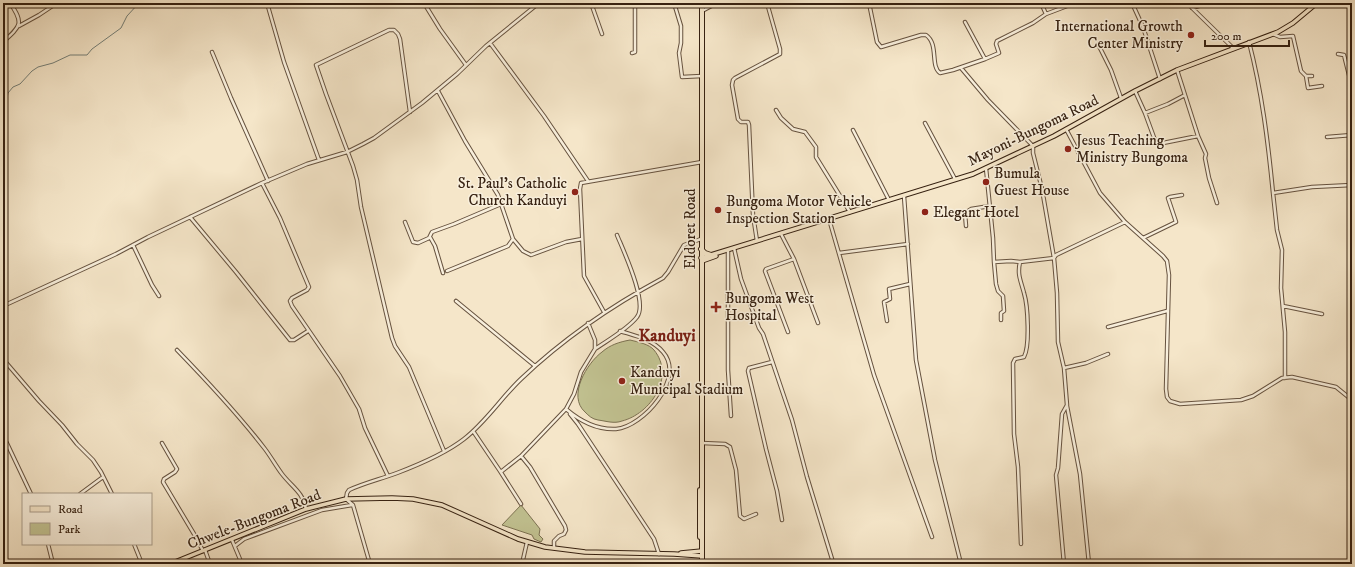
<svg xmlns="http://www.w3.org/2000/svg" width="1355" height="567" font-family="'IM FELL DW Pica',serif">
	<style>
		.green { fill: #c2c392; stroke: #7c7252 }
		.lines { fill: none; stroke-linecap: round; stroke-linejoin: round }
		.stream { stroke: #747f78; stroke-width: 1 }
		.minor-casing { stroke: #66523f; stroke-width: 4.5 }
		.primary-casing { stroke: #362111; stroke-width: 5.5 }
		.trunk-casing { stroke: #362111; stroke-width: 6 }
		.minor { stroke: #f8efdc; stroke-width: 2.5 }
		.primary { stroke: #f5e6c9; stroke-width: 3.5 }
		.trunk { stroke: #f5e6c9; stroke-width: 4 }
		.poi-dot { fill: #8f2418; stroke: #f8efdc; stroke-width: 1.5 }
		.labels { text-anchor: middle; stroke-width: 3; stroke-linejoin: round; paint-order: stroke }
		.poi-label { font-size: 15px; fill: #362111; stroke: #f8efdc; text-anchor: start }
		.street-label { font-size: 15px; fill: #362111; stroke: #f8efdc }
		.quarter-label { font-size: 17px; font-weight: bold; fill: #7a1f14; stroke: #f8efdc }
	</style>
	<rect width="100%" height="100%" fill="#f5e6c9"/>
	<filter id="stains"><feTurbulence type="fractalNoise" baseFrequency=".005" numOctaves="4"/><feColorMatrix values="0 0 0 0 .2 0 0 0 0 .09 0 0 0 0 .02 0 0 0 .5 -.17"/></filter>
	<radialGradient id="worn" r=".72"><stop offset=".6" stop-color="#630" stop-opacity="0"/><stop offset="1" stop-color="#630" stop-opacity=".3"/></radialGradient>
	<!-- green -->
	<path class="green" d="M630,340C638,342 649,344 654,350C676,377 650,414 622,421C614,424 606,421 598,420C592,419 589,416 585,412C567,396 587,363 602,352C610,345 619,342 630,340Z
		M521,505L540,529L539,535L543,539L541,542L534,539L532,535L502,525Z"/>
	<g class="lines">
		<!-- stream -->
		<path class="stream" d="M3,102L7,99L8,93L13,87L20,84L32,71L38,67L53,63L70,55H87L92,49L121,28L127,16L139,3"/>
		<!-- minor casing -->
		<g class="minor-casing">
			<path id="minor" d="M267,3L284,62L319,160
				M424,3L440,29L466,65
				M591,3L602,34
				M674,3L681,26V43L679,53L682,77L702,76
				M869,3L877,42L881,47L921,35H926C939,44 930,66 940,73L953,70L985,59
				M1041,3L1046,14
				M1132,3L1143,27L1160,79
				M1187,3L1233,48
				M1192,8L1209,3
				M702,11L717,3
				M965,22L985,59L999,53L996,44L997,41L1033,23L1046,14L1075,3
				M19,26L39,15L57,3
				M1273,34L1280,37L1293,36L1301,71L1306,76H1312
				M3,42C21,26 24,23 10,3
				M1249,42C1262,92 1268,142 1273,193L1312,187L1352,185
				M490,43L544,116L588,181
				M1098,44L1111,70L1121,98
				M212,52L231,98L268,181
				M632,53L635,52V3
				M1338,54L1344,55L1352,87
				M961,68L988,100L1033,146V153L1042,189L1054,258L1057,293L1058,342L1064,368L1067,405L1062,414L1058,468L1056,475L1064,564
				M1177,70L1198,136
				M1306,76L1308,88L1322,86
				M438,91L465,141L498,195L513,239L508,246L447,271
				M1135,91L1145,113L1156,143L1158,144L1198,136L1206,154L1205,158L1209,178L1217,203
				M776,110L781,118L793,129L805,132L816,147V157L850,212
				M410,112L400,39L398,34L394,30H389L316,65L326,94L353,166L357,180L361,207L392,338L395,346L409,367L444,451
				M1145,113L1168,104L1185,95
				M925,123L955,179
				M1066,129L1100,193L1125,222L1163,256L1167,261L1169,275L1166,389L1167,397L1170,401L1180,404L1241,400L1253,396L1282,378L1292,377L1336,387L1352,400
				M853,130L889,200
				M1327,137L1352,135
				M986,168L993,238L994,262L1011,261L1020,262L1054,258L1056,255L1125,222
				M262,183L280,218L309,287L307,290L292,298L290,301L292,306L340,376L359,409L365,428L388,476
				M1273,193L1277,230L1282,250L1281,288L1285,332V378
				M904,196L916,360L935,460L961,564
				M190,217L236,272L290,340H294L308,331
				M829,219L874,375L932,537
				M405,222L413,242L418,243L429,238L432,232L454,224L501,204
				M966,226L965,213L971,209L990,206
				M781,234L794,259L818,323
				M430,237L435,246L443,273
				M1143,238L1176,222L1168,198L1170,197L1182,195
				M513,239L523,251L531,255L566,242L582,239
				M757,241L753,215L749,125L748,122H741L738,119L732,85L733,80L735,78L780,54V49L767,3
				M133,245L152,285L159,296
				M734,248L741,279L759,328L763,334L792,420L807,477L832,559
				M728,251V370L731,416
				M839,253L908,244
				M994,262L996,284L998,291L1003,296L1004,311L1001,313V320
				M1020,262C1017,275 1021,281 1024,293C1028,306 1030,346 1024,357L1015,359L1013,363L1014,434L1018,467L1021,544
				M456,301L535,366
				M3,306L116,254L148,237L262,183L307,164L347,152L363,144L374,138L422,103L457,74L486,46L539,3
				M1283,306L1322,314
				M604,312L584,276L580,189L581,183L702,162
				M887,321L884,302L890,299L889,289L910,284
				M1108,327L1167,311
				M788,332L765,271L766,269L794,259
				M595,349C608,340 628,329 637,317C648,303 624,252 617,235
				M177,350C208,382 238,414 265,449C271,457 276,466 282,474C292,487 303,492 306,509
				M3,359L39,401L62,425L77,444L93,460L101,472L112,494
				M772,362L749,368L748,371L766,449L777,491L782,520
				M1064,368L1086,363L1108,354
				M1350,398L1352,385
				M1067,406L1080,474L1089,564
				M566,409C580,421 597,430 616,429C643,427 686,378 663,352C652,339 636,336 620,331
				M570,414L578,424L654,539L659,554
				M473,431L500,471H502L521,456L566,409L574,394L581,372L595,349V340L588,323
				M3,435L31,494
				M162,443L177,469L175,472L164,479L163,482L197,539L203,551
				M702,443L725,444L730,447L736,470L740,516L744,519L756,514
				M521,456L530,467L565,526L566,530L564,534L559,536L554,541V548
				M500,471L521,504
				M80,494L103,477
				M232,540L242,564
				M48,544L53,564
				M134,544L142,564
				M235,546L244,539L322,510L352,505
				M205,550L210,564
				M370,564L353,505L346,499L347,493L349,490C364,483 381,479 397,473C418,465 446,453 464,439C486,422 501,398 521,379C564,338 611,306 663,278L668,272L684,245L701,239
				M522,564L527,542"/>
		</g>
		<!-- primary casing -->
		<g class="primary-casing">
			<path id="primary" d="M701,258L973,174L1054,136L1135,91L1177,70L1278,32L1293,23L1317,3
				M702,261L716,256
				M681,553L702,551
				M170,564L306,509L346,499L392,498L413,499L442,505L518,539L545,547L585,552L674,554L702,556"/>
		</g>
		<!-- trunk casing -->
		<g class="trunk-casing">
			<path id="trunk" d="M702,3V564
				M701,249L705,253L711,255
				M700,537V490"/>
		</g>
		<!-- minor -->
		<use href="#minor" class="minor"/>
		<!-- primary -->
		<use href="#primary" class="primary"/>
		<!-- trunk -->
		<use href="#trunk" class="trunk"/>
	</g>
	<!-- markers -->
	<g class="poi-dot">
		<circle cx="1191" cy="35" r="4"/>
		<circle cx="1068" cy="149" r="4"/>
		<circle cx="986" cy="182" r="4"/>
		<circle cx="575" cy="192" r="4"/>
		<circle cx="718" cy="210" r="4"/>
		<circle cx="925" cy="212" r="4"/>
		<path d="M714 301h4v4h4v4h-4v4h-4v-4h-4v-4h4z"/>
		<circle cx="622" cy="381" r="4"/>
	</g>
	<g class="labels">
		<!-- poi labels -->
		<g class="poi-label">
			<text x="1183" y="31" text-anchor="end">International Growth<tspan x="1183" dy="17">Center Ministry</tspan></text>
			<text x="1076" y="145">Jesus Teaching<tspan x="1076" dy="17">Ministry Bungoma</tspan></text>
			<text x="994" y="178">Bumula<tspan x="994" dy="17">Guest House</tspan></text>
			<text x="567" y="188" text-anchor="end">St. Paul's Catholic<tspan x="567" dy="17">Church Kanduyi</tspan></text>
			<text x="726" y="206">Bungoma Motor Vehicle<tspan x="726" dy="17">Inspection Station</tspan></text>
			<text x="933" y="217">Elegant Hotel</text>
			<text x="725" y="303">Bungoma West<tspan x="725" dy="17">Hospital</tspan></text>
			<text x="630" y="377">Kanduyi<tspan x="630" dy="17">Municipal Stadium</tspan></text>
		</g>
		<!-- street labels -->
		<g class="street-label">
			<text transform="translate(1033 130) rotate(-26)" y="5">Mayoni-Bungoma Road</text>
			<text transform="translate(690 229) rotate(-90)" y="5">Eldoret Road</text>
			<text transform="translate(254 519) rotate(-21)" y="5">Chwele-Bungoma Road</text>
		</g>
		<!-- quarter labels -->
		<g class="quarter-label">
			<text x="667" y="341">Kanduyi</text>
		</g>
	</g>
	<!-- margin -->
	<rect width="1355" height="567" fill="none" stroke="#f5e6c9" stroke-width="16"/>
	<rect x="4" y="4" width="1347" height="559" fill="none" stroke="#362111" stroke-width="2"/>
	<rect x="8" y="8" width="1339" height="551" fill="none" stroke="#362111"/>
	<!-- legend -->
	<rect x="22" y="493" width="130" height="52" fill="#f8efdc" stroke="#aa9d8b"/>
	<rect x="30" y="506" width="20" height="6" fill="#f5e6c9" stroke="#aa9d8b"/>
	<text x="58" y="513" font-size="12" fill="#362111">Road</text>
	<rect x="30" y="523" width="20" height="12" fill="#c2c392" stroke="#aa9d8b"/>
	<text x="58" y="533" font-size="12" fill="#362111">Park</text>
	<!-- scale -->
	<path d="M1205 40v6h84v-6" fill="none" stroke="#362111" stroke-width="2"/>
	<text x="1211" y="40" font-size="12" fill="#362111" stroke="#f8efdc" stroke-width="3" paint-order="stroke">200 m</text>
	<rect width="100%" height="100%" filter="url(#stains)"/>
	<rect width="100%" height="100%" fill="url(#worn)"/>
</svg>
